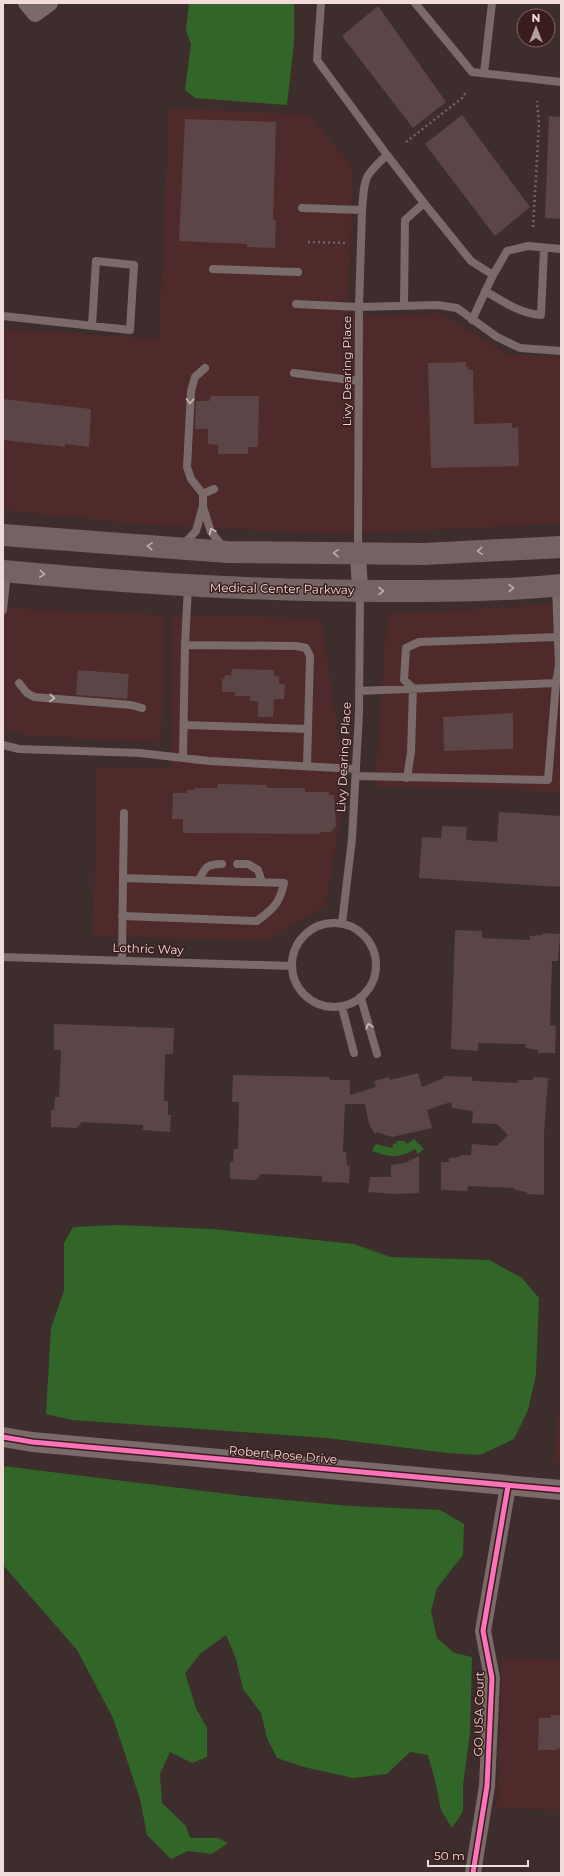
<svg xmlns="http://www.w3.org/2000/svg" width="564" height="1876" font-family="Montserrat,sans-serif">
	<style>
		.built { fill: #4e2a2a }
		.water { fill: #316628 }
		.building { fill: #5c4546 }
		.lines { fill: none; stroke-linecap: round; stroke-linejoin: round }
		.path { stroke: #736565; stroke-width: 2.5; stroke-dasharray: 2 3; stroke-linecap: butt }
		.service { stroke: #7a6a6a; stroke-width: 8 }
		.minor { stroke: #7a6a6a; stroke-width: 16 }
		.tertiary { stroke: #7a6a6a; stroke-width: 20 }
		.secondary { stroke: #746363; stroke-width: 22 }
		.cycleway-casing { stroke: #3a1c1c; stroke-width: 8 }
		.cycleway { stroke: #fb73b8; stroke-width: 5 }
		.oneway { stroke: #cdbab9 }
		.oneway2 { stroke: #bfacab }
		.labels { text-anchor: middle; stroke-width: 3; stroke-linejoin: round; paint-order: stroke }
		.street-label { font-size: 12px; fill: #f1dcdb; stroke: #3a1c1c }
	</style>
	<rect width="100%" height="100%" fill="#3e2d2d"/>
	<!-- built -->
	<path class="built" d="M169,108L310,115L352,166L349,317L441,313L506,354L561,356V524L342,534L146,525L3,510V329L159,339Z
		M561,604V792L375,786L387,614Z
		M3,608L166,615L161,743L25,735L3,727Z
		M172,615L321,618L341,753L340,821L326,905L266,941L93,935L97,767L171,769Z
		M561,1391V1463H553Z
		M502,1658L561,1659V1810L497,1808Z"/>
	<!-- water -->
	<path class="water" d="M189,3H294V43L287,105L195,98L185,90L191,44L186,31Z
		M414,1139L424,1149L418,1154L415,1149C399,1159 390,1157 372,1151L376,1144L391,1148L393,1147V1144L397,1143L396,1141H404L407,1144Z
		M117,1225L212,1229L354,1244L390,1257L489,1260L522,1278L539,1298L536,1375L528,1410L514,1439L480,1455L448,1453L327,1438L72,1420L46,1414L51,1328L64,1291V1243L73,1227Z
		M3,1466L244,1496L350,1506L440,1510L464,1524L463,1555L437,1588L431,1611L437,1638L454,1653L472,1657L470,1733L463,1785V1811L452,1828L441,1810L435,1780L428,1755L410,1752L387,1774L353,1778L304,1767L277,1758L267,1738L261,1713L243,1689L236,1659L226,1635L200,1654L185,1673L196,1708L207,1728V1757L192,1763L170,1752L160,1774L162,1803L186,1826L190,1838H219L228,1843L212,1854L188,1851L171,1859L147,1835L140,1799L113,1718L77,1650L3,1565Z"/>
	<!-- building -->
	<path class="building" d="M378,6L446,102L413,128L342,36Z
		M462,115L530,207L495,236L425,144Z
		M549,116L561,117V219L545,218Z
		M185,119L276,122L273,220H276L275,248L247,247V244L179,241Z
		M466,362V367H468L469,370H473L474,424L512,423V428L518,427L519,466L431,468L428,363Z
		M211,396H259L258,447H248V454H218V445L208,444V429H195L196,401H209Z
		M3,399L91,409L89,447L65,444V447L3,440Z
		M232,669L274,670V676H279V684H285L284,699H274L273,717H258V701H250V696H235V692H222V679H224L225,675H231Z
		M78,670L129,674L127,699L76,695Z
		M513,713V749L444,751L443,717Z
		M218,784L267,785V788H305V792H329V795H334L336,826L331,832H320V834L183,833V819H172L173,793H187V790H194V788H217Z
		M499,812L561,816V887L419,878L422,837L441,838L442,826L467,827L466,840L497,842Z
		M455,930L482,931V938L530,940V936L543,935V933L560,934L558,961H552L550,1025L556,1026L555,1053H538V1050L525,1048L526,1044L478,1043V1051L451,1049Z
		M54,1024L174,1028L173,1054H165L164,1101H168V1115H171L170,1132L143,1130V1125L82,1122L77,1128L51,1127V1110H54L55,1097H59L61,1050H54Z
		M418,1073L422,1087L444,1078V1076L472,1077V1081L517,1083L518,1080H533V1077L548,1078L544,1134V1195L527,1194V1192L515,1190V1188L468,1186L467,1191L441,1190V1162H449V1158L459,1157L460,1155H471L472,1144L497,1146L508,1135L497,1124L472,1123L473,1111L452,1108L451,1102L427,1110L432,1128L392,1137L377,1132L375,1134L369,1124L365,1104H345L343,1152H346L347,1166L350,1165L349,1183L322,1182V1176L261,1174L256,1180L230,1179V1162H233L234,1149H238L239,1102H232L233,1075L329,1077L330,1080H350V1095L376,1087L374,1081L389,1077L390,1080Z
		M419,1156V1193L395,1194L368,1192L370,1177H391V1165L404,1163Z
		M551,1715H561V1748L556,1750H538L539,1718H551Z"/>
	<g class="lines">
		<!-- path -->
		<path class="path" d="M406,142L462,98L466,92
			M533,227L539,124L537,101
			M308,242L346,243"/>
		<!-- service -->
		<path class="service" d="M321,3L317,60L387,155
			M415,3L472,72L561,82
			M484,73L492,3
			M424,203L471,261L493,275L507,251L528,246L561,249
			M362,210C365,178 362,178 387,155L424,203L405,220L404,306
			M213,269L298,272
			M485,291C504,302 519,313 541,315L544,249
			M296,304L359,307L362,210L302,208
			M3,316L130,330L134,265L96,261L92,326
			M472,320L493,275
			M294,373L359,381
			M203,494L191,479L187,467L191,391L195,377L205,368
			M203,507L211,532L224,548
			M183,545L196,531L203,506V494L214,489
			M358,553L359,307L437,305L457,308L497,337L520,348L561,351
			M188,586L185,645L296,646L306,648L310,656L307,766
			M3,610L7,572
			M19,683L27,693L34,697L131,705L142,708
			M359,691L556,683L559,665L556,587
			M184,725L308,729
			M3,745L19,749L140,753L209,761L356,769
			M183,758L185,645
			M356,776L548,780L556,683
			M407,778L411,752L413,688L404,680L406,648L419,642L558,637
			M237,864H248L258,870L262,882
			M123,878L124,813
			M199,880C205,867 207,864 222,864
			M292 965a42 42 0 1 1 84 0a42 42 0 1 1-84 0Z
			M342,923L352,839L359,713L360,591
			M3,957L292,966
			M122,960L123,878L284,883C280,903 273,909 257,921L122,916
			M361,998L377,1054
			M342,1007L354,1053"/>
		<!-- minor -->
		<path class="minor" d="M26,3L35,14L50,3
			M358,554L360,591
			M473,1873L487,1786L492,1678L483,1631L508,1486"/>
		<!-- tertiary -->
		<path class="tertiary" d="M3,1437L32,1442L561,1490"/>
		<!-- secondary -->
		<path class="secondary" d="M3,535L227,552L423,554L561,547
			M3,571C130,583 256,591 383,591C442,591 502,591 561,585"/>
		<!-- cycleway casing -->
		<g class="cycleway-casing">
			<path id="cycleway" d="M3,1437L32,1442L561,1490
				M473,1873L487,1786L492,1678L483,1631L508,1486"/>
		</g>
		<!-- cycleway -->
		<use href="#cycleway" class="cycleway"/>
	</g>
	<!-- one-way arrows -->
	<defs><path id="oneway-chevron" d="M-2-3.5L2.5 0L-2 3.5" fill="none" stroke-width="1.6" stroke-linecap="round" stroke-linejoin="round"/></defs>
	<g class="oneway">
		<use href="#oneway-chevron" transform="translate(190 401) rotate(93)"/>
		<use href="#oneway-chevron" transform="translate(212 531) rotate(-117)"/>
		<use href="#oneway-chevron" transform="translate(52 698) rotate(4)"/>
		<use href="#oneway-chevron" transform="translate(369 1026) rotate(-106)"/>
	</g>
	<g class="oneway2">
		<use href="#oneway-chevron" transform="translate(150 546) rotate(-176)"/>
		<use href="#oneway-chevron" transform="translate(480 551) rotate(177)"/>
		<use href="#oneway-chevron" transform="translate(336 553) rotate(-179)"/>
		<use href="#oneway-chevron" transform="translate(42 574) rotate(5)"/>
		<use href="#oneway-chevron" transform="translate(511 588) rotate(-2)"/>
		<use href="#oneway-chevron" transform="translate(381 591)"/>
	</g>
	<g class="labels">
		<!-- street labels -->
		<g class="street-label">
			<text transform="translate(347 371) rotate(-90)" y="4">Livy Dearing Place</text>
			<text transform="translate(282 589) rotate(1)" y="4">Medical Center Parkway</text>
			<text transform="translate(344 757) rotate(-87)" y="4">Livy Dearing Place</text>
			<text transform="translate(148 949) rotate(2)" y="4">Lothric Way</text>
			<text transform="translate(283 1455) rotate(5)" y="4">Robert Rose Drive</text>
			<text transform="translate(479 1714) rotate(-89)" y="4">GO USA Court</text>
		</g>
	</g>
	<!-- border -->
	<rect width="564" height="1876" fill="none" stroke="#f1dcdb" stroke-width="8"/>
	<!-- north arrow -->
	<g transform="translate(536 28)"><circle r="19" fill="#3a1c1c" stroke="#836968"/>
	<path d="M0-3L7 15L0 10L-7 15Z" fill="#b29f9e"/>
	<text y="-6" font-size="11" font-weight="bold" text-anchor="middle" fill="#f1dcdb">N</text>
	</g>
	<!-- scale -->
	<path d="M428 1860v6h100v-6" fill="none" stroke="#f1dcdb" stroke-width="2"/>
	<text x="434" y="1860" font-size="12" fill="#f1dcdb" stroke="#3a1c1c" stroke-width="3" paint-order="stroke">50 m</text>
</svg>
